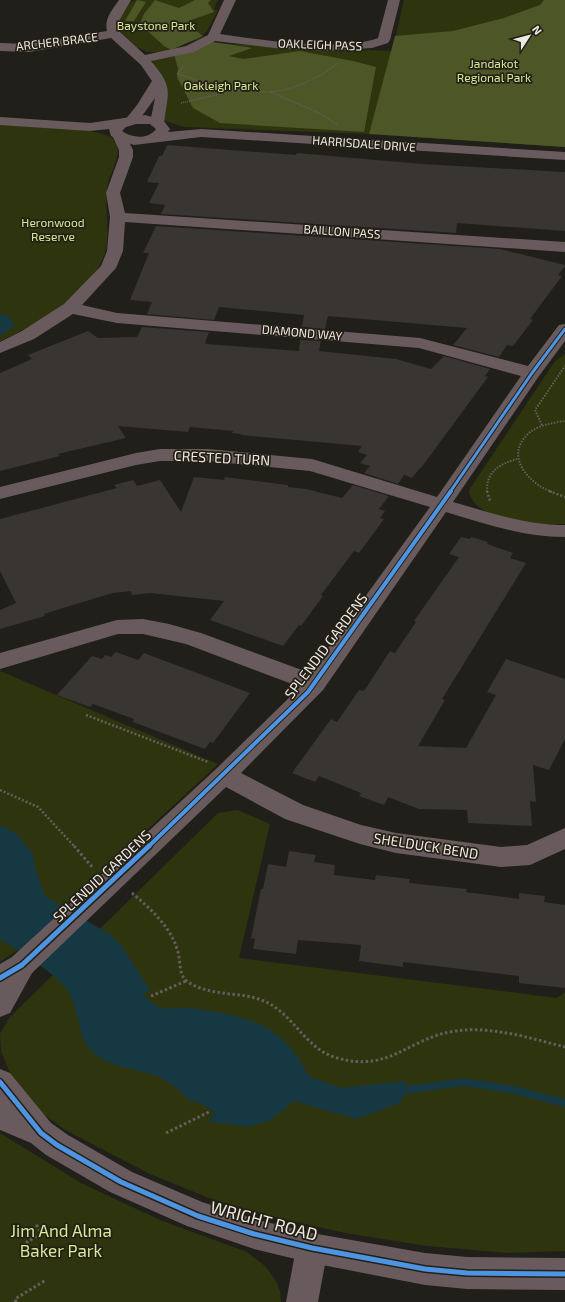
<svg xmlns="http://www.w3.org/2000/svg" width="565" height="1302" font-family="'Exo 2',sans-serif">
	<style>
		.green { fill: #2e350e }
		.forest { fill: #4d5627 }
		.water { fill: #163843 }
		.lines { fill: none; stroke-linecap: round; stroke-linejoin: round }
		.stream { fill: #163843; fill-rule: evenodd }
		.building { fill: #383533 }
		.path-far3 { stroke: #675d5d; stroke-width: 1.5; stroke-dasharray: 1 1; stroke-linecap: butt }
		.path-far2 { stroke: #675d5d; stroke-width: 2; stroke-dasharray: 1.5 1.5; stroke-linecap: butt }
		.path-far1 { stroke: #675d5d; stroke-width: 2.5; stroke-dasharray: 2 2; stroke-linecap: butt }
		.path { stroke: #675d5d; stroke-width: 3; stroke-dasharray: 2.5 2.5; stroke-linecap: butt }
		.minor { fill: #695b5d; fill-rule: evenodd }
		.tertiary { fill: #695b5d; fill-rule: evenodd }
		.cycleway-far2-casing { stroke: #242016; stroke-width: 5 }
		.cycleway-far1-casing { stroke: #242016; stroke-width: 6 }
		.cycleway-casing { stroke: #242016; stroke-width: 8 }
		.cycleway-far2 { stroke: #4d94e3; stroke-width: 3 }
		.cycleway-far1 { stroke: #4d94e3; stroke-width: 4 }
		.cycleway { stroke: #4d94e3; stroke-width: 5 }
		.labels { text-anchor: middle; stroke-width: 3.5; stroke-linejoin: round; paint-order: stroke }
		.far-park-label { font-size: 12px; fill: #d6e996; stroke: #242016 }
		.far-street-label { font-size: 12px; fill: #eceae3; stroke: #242016 }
		.street-label { font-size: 14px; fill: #eceae3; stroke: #242016 }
		.near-street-label { font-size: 17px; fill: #eceae3; stroke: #242016 }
		.near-park-label { font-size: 17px; fill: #d6e996; stroke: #242016 }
	</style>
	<rect width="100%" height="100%" fill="#201f1a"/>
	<!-- green -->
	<path class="green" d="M136,0H218L214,9L218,10L207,31L199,39L162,52H147L135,46L120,31L118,22L130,2Z
		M404,0H565V147L369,134L184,127L165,121L161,114L158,73L152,60L211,43L392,51Z
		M0,124C26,126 92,126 112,138C126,150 111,169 108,183C104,203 109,224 107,244C101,288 37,325 0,341Z
		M565,354V524C541,526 471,521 469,490L555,361Z
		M0,671L218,764L19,949L0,962Z
		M238,810L270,824L239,958L557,998L565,992V1251L508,1253L427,1246L345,1233L261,1214L209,1198L150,1174L67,1131L42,1113L13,1080L1,1051L0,1033L10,1017L218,813Z
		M0,1133L81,1183L160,1220L247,1252L265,1266L276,1281L280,1291L281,1302H0Z"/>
	<!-- forest -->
	<path class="forest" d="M137,0L146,2L134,21H125Z
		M155,0L179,8L195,0H211L208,3L214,12L191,20L188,25L203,36L171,50L164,46L140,24L144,14Z
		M544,0H565V147L369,134L395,36L453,31L504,18L540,5Z
		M213,42L252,48L229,56L243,59L300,51L353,61L376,67L364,132L220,123L193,108L177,77L178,69L174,54Z"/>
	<!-- water -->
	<path class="water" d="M0,314L10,317L14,326L0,336Z
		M0,825L16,833L33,854L34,864L45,896L111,935L121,945L150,990L144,993C148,999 151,1003 157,1006C166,1011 177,1007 187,1008C240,1014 284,1022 308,1076L341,1088L406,1081V1091L400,1103L356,1119L294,1101L271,1120L248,1127L207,1121L215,1115C208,1105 201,1104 190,1100C185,1098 181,1091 176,1088C172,1084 166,1081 161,1078C141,1069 118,1069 100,1058C73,1040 83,1014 68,991C56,973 19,952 0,939Z"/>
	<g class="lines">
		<!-- stream -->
		<path class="stream" d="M464,1078L514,1086L565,1099V1107L514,1094L464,1086L398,1095L395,1094L393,1091L395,1088L398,1087Z"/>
	</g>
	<!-- building -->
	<path class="building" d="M167,145L296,155L297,153L422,164L565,172V231L457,223L456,233L161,214L165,205L149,203L159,183L147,182L159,156H162Z
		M156,226L500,249L565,265V266L558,275L562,276L530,319L533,320L513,346L507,345L499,357L453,345L467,328L328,316L325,329L302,327L304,315L219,307L214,320L147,314L152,302L130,300L149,253H143Z
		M142,327L209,332L205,343L207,344L299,351L300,340L321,341L319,351L396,359L431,369L444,356L490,369L485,376L488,377L421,468H420L412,478L404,475L398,484L364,473L370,466L360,463L367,455L358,452L362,446L240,435L241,434L232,433L233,431L190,427L188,432L118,426L126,438L58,454L60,456L0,471V373L32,359L28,355L88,331L98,338L137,337Z
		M194,477L224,480L225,477L288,485V487L306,489L342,498L353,485L389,496L379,509L385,511L380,518L384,519L359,553L354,551L321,595L323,596L301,626L299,625L283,646L210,620L224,601L150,593L132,595L131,591L113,593L73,605L44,614L45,616L0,629V610L16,603L0,571V519L117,488L114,485L133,480L137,486L160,480L181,512Z
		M461,537L470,539L471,537L488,542L487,544L513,553L510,558L526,563L442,699L445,700L418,746L466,748L496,695L487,692L506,659L565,679V739L549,770L533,765L536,802L530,801L532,826L468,823L467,810L419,809L388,797L384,805L359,796L361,793L319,776L315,782L292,773L331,719L337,722L359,690L364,691L390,651L395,653L416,622L414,621L459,557L449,554Z
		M116,652L138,660L144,653L250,693L213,743L210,742L205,749L133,722L134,719L93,704L90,707L57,695L92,656L102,659L105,655L111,657Z
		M289,851L316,855L314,862L335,865L334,875L375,880L376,875L410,879L409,883L467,889L466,892L519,899V893L545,896L544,902L565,905V988L519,983V976L403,962V967L359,961L361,945L298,940L296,954L253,949L255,939L251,938L261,889H263L268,864L286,867Z"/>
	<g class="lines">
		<!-- path-far3 -->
		<path class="path-far3" d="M183,67L177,74L233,91
			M271,92L319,113L338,125
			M181,103C199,99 217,94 235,91C247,89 260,93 271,92C295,89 320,78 338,63"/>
		<!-- path-far2 -->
		<path class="path-far2" d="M542,425L535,410L565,366
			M487,492C486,472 499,464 517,459
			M552,492C529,484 504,456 528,434C537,425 553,423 565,421"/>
		<!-- path-far1 -->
		<path class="path-far1" d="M487,491L490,501
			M549,491L565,497
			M86,715L208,762
			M0,790L38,807L75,847"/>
		<!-- path -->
		<path class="path" d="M74,846L93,868
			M132,893C151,909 171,927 178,952C181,962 178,975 188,982C211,997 240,991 264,1001C294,1014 305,1049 337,1058C390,1073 408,1038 455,1031C492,1026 530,1038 565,1047
			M151,996L186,981
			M166,1133L209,1112
			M26,1243L41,1233L36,1224
			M16,1302L15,1299L46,1280"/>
		<!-- minor -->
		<path class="minor" d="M119,0H131L119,21L120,32L145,55L186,46L208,35L224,0H236L220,34C261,40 341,52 378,38L388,0H400L390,40L388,43L372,48L328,51L275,48L215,41L194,52L151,61C174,88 168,91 164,123L162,126H152L150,123L155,98L137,123H127L125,120L137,105L152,81L141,65L111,38L29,52L0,51V43L29,44L107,31C104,19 112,10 119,0Z
			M120,133L125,134L133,150V157L120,193L125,213L565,242V252L125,222L123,251L116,268L82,305L117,313L420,338L528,366L559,325L565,324V341L539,376L453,502C492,513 525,525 565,525V537C523,537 486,524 446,512L323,690L241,773L303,805L361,825L396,833L501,847L527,845L565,828V849L530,865L501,867L396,853L360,844L285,819L226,787L32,973L10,1013L0,1017V964L12,957L216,769L300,687L186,644L143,634H118L0,669V653L117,620L143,619L169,624L201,633L310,673L430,507L310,471L208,461H160L136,465L0,499V487L136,453L160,449H208L312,459L437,497L521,376L419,348L117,323L73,314L34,339L0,353V342L22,331L64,304L101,266L107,251L110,217L106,193L119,157V150L113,137L115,134Z
			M312,1233L323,1237L328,1248L318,1302H286L296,1248L301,1237Z"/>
		<!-- tertiary -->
		<path class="tertiary" d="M145,115L163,120L170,129L168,132L201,129L565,152V160L201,137L134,145L116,139L111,136L109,129L90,131L0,125V117L90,123ZM136,124H150L156,129C148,140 132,138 122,131L126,127Z
			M0,1069L10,1073L51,1123L68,1135L132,1172L202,1202L254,1219L312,1233L425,1253L467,1257L565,1258V1290L467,1289L425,1285L312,1263L254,1249L187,1226L110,1192L46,1155L31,1143L0,1130Z"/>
		<!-- cycleway-far2 casing -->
		<g class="cycleway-far2-casing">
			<path id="cycleway-far2" d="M450,492L532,373L565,329"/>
		</g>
		<!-- cycleway-far1 casing -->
		<g class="cycleway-far1-casing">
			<path id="cycleway-far1" d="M148,847L308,692L451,491"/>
		</g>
		<!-- cycleway casing -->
		<g class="cycleway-casing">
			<path id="cycleway" d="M0,978L22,965L149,846
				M0,1082L41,1133L57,1145L121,1182L198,1216L254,1234L312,1248L425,1269L467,1273L565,1274"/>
		</g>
		<!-- cycleway-far2 -->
		<use href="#cycleway-far2" class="cycleway-far2"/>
		<!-- cycleway-far1 -->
		<use href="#cycleway-far1" class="cycleway-far1"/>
		<!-- cycleway -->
		<use href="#cycleway" class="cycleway"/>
	</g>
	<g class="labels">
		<!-- far-park labels -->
		<g class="far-park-label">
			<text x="156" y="30">Baystone Park</text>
			<text x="494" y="68">Jandakot<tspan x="494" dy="14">Regional Park</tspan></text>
			<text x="221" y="90">Oakleigh Park</text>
			<text x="53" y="227">Heronwood<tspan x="53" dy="14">Reserve</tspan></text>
		</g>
		<!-- far-street labels -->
		<g class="far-street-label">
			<text transform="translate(57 42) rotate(-7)" y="4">ARCHER BRACE</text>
			<text transform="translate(320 45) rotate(2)" y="4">OAKLEIGH PASS</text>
			<text transform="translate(364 144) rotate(4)" y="4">HARRISDALE DRIVE</text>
			<text transform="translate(342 232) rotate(4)" y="4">BAILLON PASS</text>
			<text transform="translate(302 333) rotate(5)" y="4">DIAMOND WAY</text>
		</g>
		<!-- street labels -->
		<g class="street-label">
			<text transform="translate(222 458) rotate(3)" y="5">CRESTED TURN</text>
			<text transform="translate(326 646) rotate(-53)" y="5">SPLENDID GARDENS</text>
			<text transform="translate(426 846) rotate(9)" y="5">SHELDUCK BEND</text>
			<text transform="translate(102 876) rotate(-43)" y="5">SPLENDID GARDENS</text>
		</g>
		<!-- near-street labels -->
		<g class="near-street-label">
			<text transform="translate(264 1221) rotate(15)" y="6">WRIGHT ROAD</text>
		</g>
		<!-- near-park labels -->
		<g class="near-park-label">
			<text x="61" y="1237">Jim And Alma<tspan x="61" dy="20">Baker Park</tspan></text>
		</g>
	</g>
	<!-- north arrow -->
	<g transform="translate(529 36) rotate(54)" stroke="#242016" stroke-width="3" paint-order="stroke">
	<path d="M0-3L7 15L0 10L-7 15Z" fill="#eceae3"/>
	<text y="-6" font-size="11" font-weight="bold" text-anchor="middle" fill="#eceae3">N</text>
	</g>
</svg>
